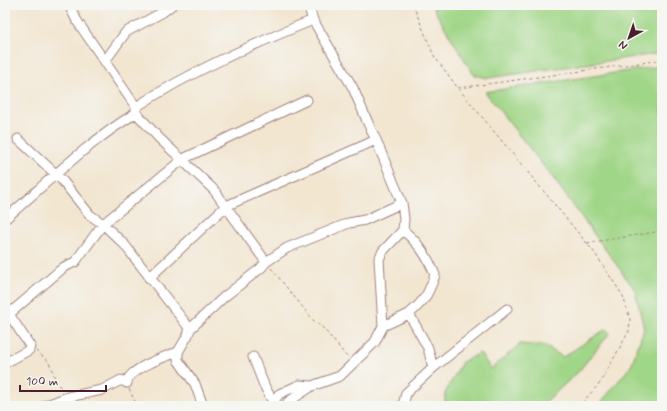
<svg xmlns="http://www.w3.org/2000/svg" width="667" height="411" font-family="Mynerve,sans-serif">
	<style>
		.green { fill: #a0d687; stroke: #757a59 }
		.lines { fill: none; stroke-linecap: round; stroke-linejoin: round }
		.minor-casing { stroke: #9e827e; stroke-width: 11 }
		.path { stroke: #9e827e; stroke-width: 1; stroke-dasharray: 3 3; stroke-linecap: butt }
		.minor { stroke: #fff; stroke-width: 9 }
	</style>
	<rect width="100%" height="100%" fill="#f6f6f2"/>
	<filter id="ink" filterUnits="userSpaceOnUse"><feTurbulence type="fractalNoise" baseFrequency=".025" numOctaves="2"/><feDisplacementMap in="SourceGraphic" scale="8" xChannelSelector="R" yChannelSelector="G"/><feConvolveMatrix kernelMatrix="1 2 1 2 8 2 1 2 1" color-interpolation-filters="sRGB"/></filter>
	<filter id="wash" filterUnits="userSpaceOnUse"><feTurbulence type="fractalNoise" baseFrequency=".012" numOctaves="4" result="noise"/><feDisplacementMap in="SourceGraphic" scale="16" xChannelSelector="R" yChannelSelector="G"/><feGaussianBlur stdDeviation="0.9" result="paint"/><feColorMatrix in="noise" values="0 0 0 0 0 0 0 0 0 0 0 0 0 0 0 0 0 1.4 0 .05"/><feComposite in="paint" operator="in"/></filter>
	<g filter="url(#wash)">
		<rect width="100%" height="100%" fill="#f2e6d1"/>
		<!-- green -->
		<path class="green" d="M432,5H662V53L488,78L474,75L439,18Z
			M662,66V406H598L631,366L644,329L635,290L553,178L485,92Z
			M606,329L610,333L578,372L541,406H445V393L462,362L480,353L491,369L520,344L545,346L563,357Z"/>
	</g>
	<g filter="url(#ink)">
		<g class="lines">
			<!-- minor casing -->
			<g class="minor-casing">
				<path id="minor" d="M69,5L77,21L136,107
					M105,61L126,32L163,12L172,5
					M136,113L159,138L214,190L266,262L261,268L224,297L190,329L188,335L178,352V360L195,384L203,406
					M18,139L61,179L90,215L103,224L183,159L307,100
					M5,219C47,183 88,142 136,113V107C191,71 252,45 313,20
					M403,230C419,244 427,255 435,275C428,295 425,300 409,314
					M266,262L287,248L349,223L365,220L402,203
					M149,278L226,206L376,140
					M5,310L9,314L30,346L29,350L5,363
					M9,314L64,267L75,262L103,224L124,244L190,329
					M383,326L409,314L428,348L433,368L406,393L403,406
					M253,357L264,385L275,406
					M433,368L507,309
					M273,402L279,394L299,385L311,386
					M44,406L68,397L102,390L121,380L127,383C126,370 166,356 178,352
					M286,406L288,402L312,386L340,376L375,342L383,326L379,259L383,251L403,230L404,219L402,203L376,140L368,123L353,88L313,20L308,5"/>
			</g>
			<!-- path -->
			<path class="path" d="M413,5L434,56L458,88L594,252L623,296L630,319L629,331L600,383L579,406
				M458,88L662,60
				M587,243L662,231
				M271,268L314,321L323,328L348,358
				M36,351L48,361L52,369L56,382L63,390
				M129,389L137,406
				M657,406L662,405"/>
			<!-- minor -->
			<use href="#minor" class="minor"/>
		</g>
	</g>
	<!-- margin -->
	<rect width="667" height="411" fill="none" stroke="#f6f6f2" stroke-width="20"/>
	<!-- north arrow -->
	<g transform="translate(629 38) rotate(220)" stroke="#f6f6f2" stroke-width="3" paint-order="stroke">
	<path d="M0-3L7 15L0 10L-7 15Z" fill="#4a1f2b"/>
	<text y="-6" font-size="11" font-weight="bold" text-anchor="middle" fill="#4a1f2b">N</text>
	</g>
	<!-- scale -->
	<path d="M20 385v6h86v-6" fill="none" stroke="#4a1f2b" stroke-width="2"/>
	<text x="26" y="385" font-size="12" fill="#4a1f2b" stroke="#f6f6f2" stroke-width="3" paint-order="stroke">100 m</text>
</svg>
